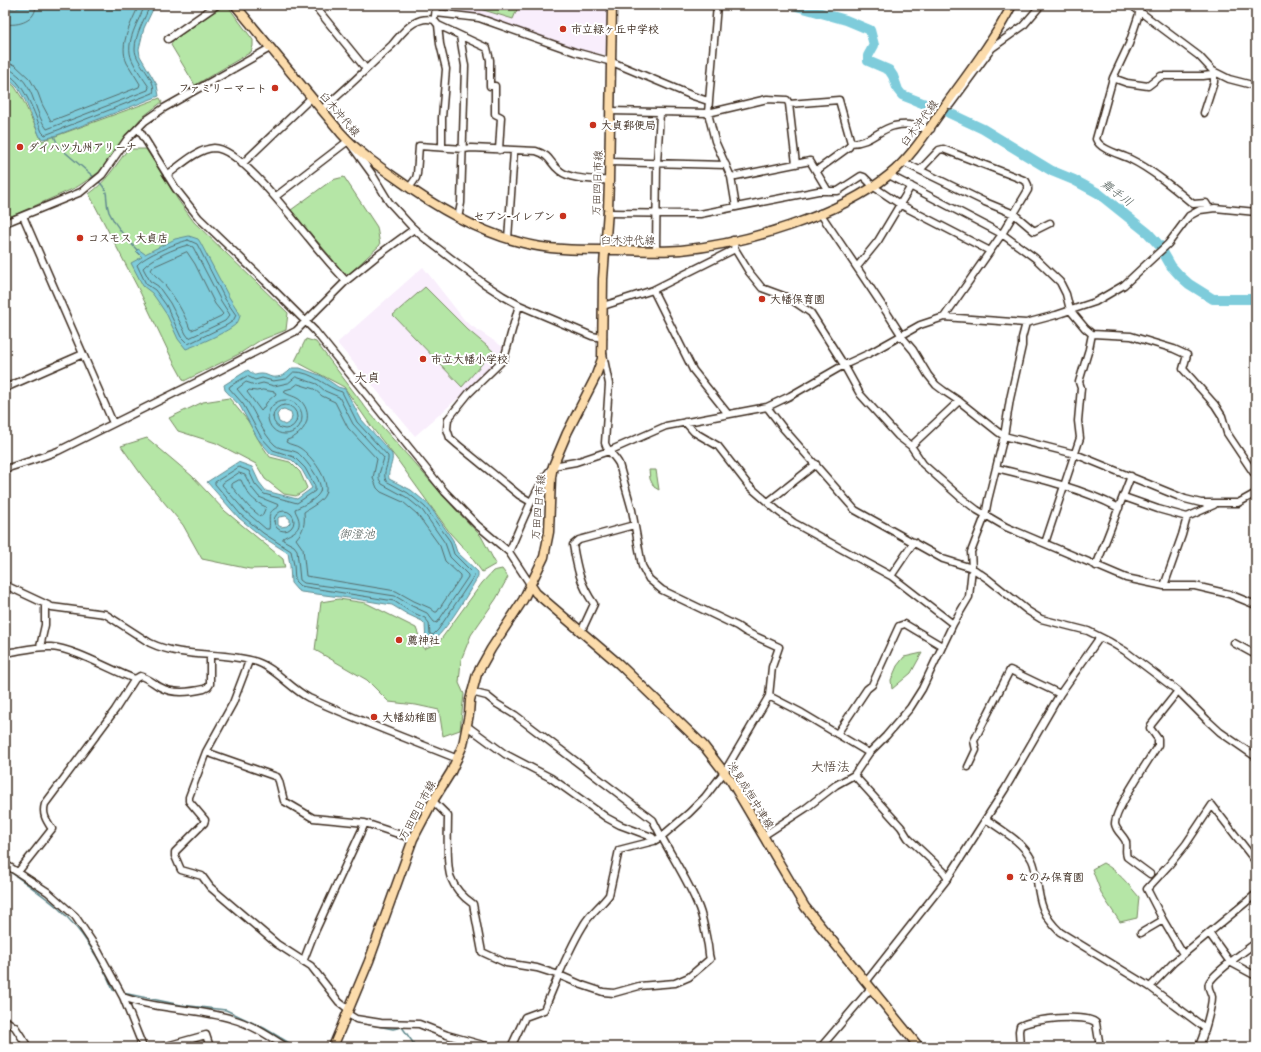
<svg xmlns="http://www.w3.org/2000/svg" width="1261" height="1052" font-family="'Comic Neue','Klee One',sans-serif">
	<style>
		.built { fill: #f9eefc }
		.green { fill: #b5e6a6; stroke: #788862 }
		.water { fill: #7eccdb; stroke: #638b8f; fill-rule: evenodd }
		.lines { fill: none; stroke-linecap: round; stroke-linejoin: round }
		.shore { stroke: #566b6a; stroke-width: 1 }
		.stream { stroke: #638b8f; stroke-width: 1.5 }
		.river { stroke: #7eccdb; stroke-width: 10 }
		.minor-casing { stroke: #3b2a1e; stroke-width: 9 }
		.major-casing { stroke: #3b2a1e; stroke-width: 11 }
		.minor { stroke: #fff; stroke-width: 6 }
		.major { stroke: #fcdcac; stroke-width: 8 }
		.poi-dot { fill: #c8321e; stroke: #fff; stroke-width: 1.5 }
		.labels { text-anchor: middle; stroke-width: 4; stroke-linejoin: round; paint-order: stroke }
		.poi-label { font-size: 11px; font-weight: bold; fill: #3b2a1e; stroke: #fff; text-anchor: start }
		.street-label { font-size: 11px; fill: #3b2a1e; stroke: #fff }
		.water-label { font-size: 12px; font-style: italic; fill: #4f5b57; stroke: #fff }
		.quarter-label { font-size: 13px; fill: #3b2a1e; stroke: #fff }
	</style>
	<rect width="100%" height="100%" fill="#fff"/>
	<filter id="ink" filterUnits="userSpaceOnUse"><feTurbulence type="fractalNoise" baseFrequency=".025" numOctaves="2"/><feDisplacementMap in="SourceGraphic" scale="8" xChannelSelector="R" yChannelSelector="G"/><feConvolveMatrix kernelMatrix="1 2 1 2 8 2 1 2 1" color-interpolation-filters="sRGB"/></filter>
	<g filter="url(#ink)">
		<!-- built -->
		<path class="built" d="M439,5H607V55L583,51L485,16L464,12L441,9L438,7Z
			M423,267L466,322L503,347L489,371L415,436L337,343Z"/>
		<!-- green -->
		<path class="green" d="M224,5H227L253,40V46L251,52L195,85L171,45L173,40Z
			M467,5H519L513,19Z
			M5,78L15,87L22,98L42,141L160,98L162,102L140,119L98,173L77,187L5,219Z
			M128,149H146L178,200L194,222L288,313L286,330L259,341L239,354L184,381L172,359L140,292L89,194C106,182 116,165 128,149Z
			M344,177L377,227L380,245L349,274L344,273L291,210L332,180Z
			M425,287L468,330L493,351L462,387L393,315Z
			M306,339L316,342L369,412L455,509L481,536L496,564L482,572L468,553L450,533L396,458L373,429L344,387L295,361Z
			M229,398L248,421L261,444L270,457L290,462L300,472L307,488L304,491L296,496L284,494L265,479L256,464L216,443L178,431L169,418L203,402Z
			M147,438L192,476L225,511L283,559L285,568L250,569L202,559L183,525L143,477L121,446Z
			M649,470H656L659,490L654,487L650,479Z
			M502,569L508,577L496,599L471,635L461,660L459,683L464,694L460,730L443,736L439,710L416,705L389,702L367,680L315,650L321,602L339,599L366,603L416,628L424,649L439,642L482,583L493,571Z
			M922,653L911,673L892,689L891,680L897,666L904,657Z
			M1103,863C1118,871 1128,884 1139,897L1137,918L1120,922L1102,895L1092,869Z"/>
		<!-- water -->
		<path class="water" d="M24,5H155L144,28L139,49L140,56L157,85L159,96L52,137L43,139L40,137L25,100L18,88L5,76V8L16,9Z
			M189,236L198,239L200,242L229,297L240,314C240,317 239,320 237,323C230,331 197,345 186,349L178,339L167,315L157,300L152,293L143,286L131,263L142,257L136,251L138,249L145,254L175,239Z
			M292,368H300L322,376L338,387L345,389L361,419L392,454C394,463 387,470 389,479L411,490L429,505L453,540L457,552L478,572V577C468,593 442,640 426,645L425,624L422,621L407,614L392,605L356,599L301,592L297,590L291,583L290,565L288,553L261,536L239,518L207,482L238,462L252,467L259,482L266,491L297,499L312,488L302,470L292,460L271,454L258,439L240,406L225,390L224,385L248,370C257,378 252,374 262,374C266,374 268,376 272,377C280,378 287,374 292,368ZM284,409L291,412L292,416L291,421L285,425L279,422L277,415L280,410ZM286,516L290,519V523L287,526L281,527L278,525V518L279,517Z"/>
		<g class="lines">
			<!-- shore -->
			<path class="shore" d="M5,24C19,26 36,21 36,5
				M5,63L15,65L30,79L38,93L42,104L51,121L139,87L140,84C136,77 131,70 127,63C118,44 132,22 139,5
				M5,69C11,69 14,72 19,76C36,91 34,113 47,129L148,90L149,87C143,78 136,69 132,60C124,42 139,21 145,5
				M5,74C22,76 36,117 42,132L45,135L153,93C158,80 135,63 135,49C135,34 145,19 150,5
				M188,240L197,244L225,299L236,315L233,321L227,325L188,344L181,337L166,305L155,290L146,284L137,265C146,255 174,244 188,240Z
				M188,245L193,247L221,301L230,315L225,321L189,338L186,334L170,303L158,286L150,281L143,268C152,258 175,248 188,245Z
				M187,252L195,264L215,304L223,314L221,316L192,330L190,329C184,313 176,299 165,285C161,279 155,277 151,270L153,267Z
				M294,372C313,371 326,388 342,392L357,422L388,456C389,465 382,472 386,481L408,493L425,507L450,541L454,554L474,574V576L438,630L433,635L430,634L429,623L425,618L409,611L394,601L300,586L295,581L294,565L291,551L263,533L241,515L215,484V482L239,467L249,471L255,484L264,494L297,503L315,491V486L305,468L294,457L273,450L261,437L243,404L229,388L230,386L247,376L255,380L262,378L273,381L286,379Z
				M296,377L317,384L325,391L339,397L353,424L384,458L379,474V479L382,484L406,497L422,510L445,543L450,557L468,575V577L437,623L434,622L427,613L412,606L395,596L357,590L304,583L300,580L297,550L294,546L283,540V538C291,533 303,531 298,517C297,514 295,512 295,509C302,506 316,500 320,492C324,482 305,459 298,453C291,449 281,450 275,445C262,433 257,415 247,401C244,397 240,393 237,389L246,382L255,385L263,383L274,386L288,383Z
				M298,384L314,389L322,396L335,402L348,428L377,459L373,478L377,488L381,492L403,502L417,514L440,546L445,561L460,575V578L437,612H435L430,608L414,601L396,591L306,576L303,549L296,539C304,530 305,524 304,512C311,507 322,502 325,494C331,481 311,455 300,448C296,445 290,445 286,442L287,440C304,435 315,416 301,401C296,396 289,396 284,392L285,390L292,388Z
				M263,390L275,392L276,394L267,402L262,410L261,411L247,392L249,390L256,391Z
				M268 417a17 17 0 1 1 34 0a17 17 0 1 1-34 0Z
				M273 417a12 12 0 1 1 24 0a12 12 0 1 1-24 0Z
				M239,473L245,475L251,487L259,497L279,505L278,507C265,513 271,519 269,529H266L245,511L222,485L223,483Z
				M239,480H241C247,493 252,501 266,507L262,516H260L249,507L232,487V484Z
				M274 521a10 10 0 1 1 20 0a10 10 0 1 1-20 0Z"/>
			<!-- stream -->
			<path class="stream" d="M54,136L59,147L95,178
				M98,181C111,192 104,198 109,212C116,227 126,238 137,250
				M5,868C22,881 41,893 57,907C81,929 101,960 113,990L117,991
				M123,993L181,1005L226,1010L264,1028L296,1047
				M362,1023L393,1029L402,1027L416,1047"/>
			<!-- river -->
			<path class="river" d="M793,5L846,20L870,30L874,45L868,56V61L889,70L893,76L898,90L902,95L930,106
				M949,113L983,129L1052,171L1074,180L1098,193L1148,233L1159,245L1171,266L1180,276L1189,284L1213,299H1256"/>
			<!-- minor casing -->
			<g class="minor-casing">
				<path id="minor" d="M314,5L366,69
					M717,5L708,113L715,141L731,177L736,207
					M1131,5L1199,56L1213,71L1229,79L1256,86
					M1142,5L1129,44L1113,78L1096,139C1100,150 1120,154 1130,159C1151,169 1175,189 1193,204L1206,203L1209,208
					M436,13L479,18L575,52L612,62L693,96L708,101
					M435,16L436,5
					M438,25L440,44L446,69L442,118V147
					M168,39L217,5
					M1113,78L1127,83L1148,86L1161,76H1203L1211,75L1214,73V82L1204,113
					M789,104L839,100L851,143L849,147L816,171
					M950,105L992,48L1023,26L1041,5
					M321,110C346,90 368,67 392,45C399,37 404,29 414,23C421,19 426,18 434,20L438,25L487,48L490,60V86H495V114L501,117L499,150
					M610,111L708,113L767,99L787,100L789,104L796,164
					M138,128L176,189L199,218L265,281L315,331L445,492L477,525L509,552L530,584
					M851,143C870,143 878,130 894,126C899,125 905,124 910,125C917,125 923,130 931,129
					M610,162L726,165
					M903,162L985,202L1014,214L1034,231L1050,223
					M242,164L311,98
					M920,170L939,150L943,149L1016,177L1026,181L1028,185V190L1002,234L944,317
					M167,175C181,165 197,149 214,148C240,148 291,217 308,237C320,252 333,267 346,281
					M889,175L1002,234L1035,258L1060,282L1066,294L1070,310L1085,328L1092,334L1089,349L1079,382L1081,388L1078,421L1080,438L1045,543
					M731,177L810,161L828,191
					M409,188L416,178L417,174L419,146L464,149L471,148L536,151C552,156 549,163 560,171C571,180 595,179 609,181
					M275,197L348,141L372,174L389,202L411,226L422,236L483,283L503,296L519,305L592,336L603,338
					M608,213L700,214L818,191H838L861,176L864,177L874,187L901,205L990,251
					M820,213C847,253 874,292 900,333L901,336L913,350L928,375L936,385L944,391L959,401L998,432L1004,436L1075,454L1185,499L1201,503H1238L1256,493
					M23,216L113,423
					M458,218L461,203L465,66L460,36
					M5,223L81,192L102,175L128,138L145,121L164,108L270,48
					M508,239L514,151
					M733,240L735,249L749,272L762,288L789,298L811,313L844,365L860,394L898,436L911,446L923,464L960,497L977,510L1006,527L1126,578L1164,586H1195L1229,594L1256,605
					M656,250L657,163L660,113
					M857,267L878,241L911,186
					M653,290L693,370L728,414
					M519,305L504,359L469,393L448,419L447,429L450,438L458,445L519,495L531,502
					M603,306L653,290L735,249
					M1092,334L1131,336L1174,349L1187,355L1183,369L1215,405L1222,416L1227,433L1253,472L1256,475
					M5,388L83,354
					M767,407L783,428L855,510L943,559L972,568L988,579L1028,611L1041,619L1088,631L1110,642L1125,651L1178,691L1207,720L1220,732L1256,757
					M685,422L694,432L718,446L749,486L779,512L794,523L891,576L953,624
					M911,446L959,401
					M996,468C1038,478 1081,488 1119,508
					M5,469L30,461L58,451L205,378L296,331L346,281L377,256L414,229
					M1124,497L1158,509L1187,517L1214,505
					M768,502L816,464
					M509,552C522,523 533,492 553,466L576,462L609,451L666,426L767,407L790,396L844,365L870,353L920,325L944,317L1026,323L1056,315L1095,302L1124,285L1154,257L1168,244L1189,216L1200,210L1215,208L1256,212
					M1096,566L1131,476
					M891,576L914,542
					M5,585L52,607L105,614L150,643C184,659 222,651 257,662C275,668 291,689 309,698C357,720 408,739 458,759
					M1164,586L1182,535L1187,517
					M581,632L594,604C580,584 577,568 573,545L579,540L634,525
					M1234,643L1256,655
					M40,647L45,625V604
					M5,653C20,651 36,646 51,647C76,649 110,670 135,679
					M249,661L233,703L206,752L189,797V801L205,820L204,823L175,852V856L181,870L202,876L210,887L277,944L311,966L339,1002L348,1009
					M769,696L802,713L869,753
					M467,726L505,754L551,778L607,818L620,825L652,837L655,840
					M837,734L867,689L872,685L899,626L905,624L942,646
					M206,752L277,777L279,781L284,801L313,818L365,823L413,839
					M968,767L976,750L974,741L1010,670L1060,694
					M854,775L901,827L908,838L944,872L948,878
					M433,801L448,816C448,829 446,868 451,878C455,889 463,897 473,904L482,952L506,963L537,968L559,975L582,985L603,992L614,993L639,986L675,983L689,977L710,959C708,953 709,948 707,941C705,931 703,918 699,908C687,877 667,850 653,820L515,715L497,704L487,696L471,692
					M986,819C1003,831 1022,841 1032,860C1035,866 1036,874 1037,881C1040,904 1043,916 1060,932L1150,987L1205,1028
					M763,836L806,808L836,785L854,775L869,753L886,736L910,708L922,689L953,624L969,597L972,568L971,552L985,516L988,500L1004,436L1010,399L1022,346V338L1026,323
					M5,864L48,892L75,916L97,949L123,997L143,1047
					M18,872L52,829C46,820 42,814 45,804L115,710L135,679L140,676C148,678 153,683 160,687C172,694 191,692 204,689L208,687L210,684V655
					M1150,874L1127,857C1125,852 1127,848 1126,842C1124,836 1116,831 1115,824C1114,810 1149,760 1158,745V739L1150,728L1151,725L1178,691
					M1141,933L1163,920
					M1209,933L1230,962L1256,976
					M1183,954L1163,920L1147,889L1169,865L1186,844L1212,805L1256,862
					M303,962L313,936L365,823
					M866,982L948,878L1005,789L1060,694L1100,637
					M1150,987L1174,962L1256,894
					M123,997C158,1010 196,1008 232,1019C251,1024 269,1036 286,1047
					M348,1014L356,1019L381,1023L419,1024L447,1035L490,1047
					M5,1020L15,1027L28,1047
					M163,1047L206,1035L210,1047
					M511,1047L525,1017L544,1010C556,982 567,952 583,926C590,913 600,907 609,895L619,850L654,841L661,837L689,813L705,797L725,771L769,696L772,667L779,647L746,632L737,626L662,590L649,579L642,566L632,510L619,464C615,456 607,451 605,443L609,384L603,354
					M821,1047L871,988
					M1020,1047L1019,1031L1020,1026C1032,1019 1087,1013 1096,1023L1100,1047
					M1155,1047H1157
					M1198,1047C1203,1040 1212,1006 1212,997C1211,991 1207,989 1209,983C1213,974 1247,949 1256,943"/>
			</g>
			<!-- major casing -->
			<g class="major-casing">
				<path id="major" d="M235,5L341,133C357,151 377,165 397,179C434,206 474,230 519,242C551,251 583,250 616,250C637,250 659,252 681,250C744,244 839,216 889,175C913,156 929,128 947,103C970,71 994,40 1012,5
					M530,584L536,593L619,664L703,745L731,781L805,907L919,1047
					M333,1047L369,961L413,839L433,801L451,772L463,745L469,714L470,700L477,674L491,649L523,600L544,557L549,532L551,477L553,466L567,433L595,378L602,359L603,279L608,210L609,181L612,5"/>
			</g>
			<!-- minor -->
			<use href="#minor" class="minor"/>
			<!-- major -->
			<use href="#major" class="major"/>
		</g>
	</g>
	<!-- markers -->
	<g class="poi-dot">
		<circle cx="563" cy="29" r="4"/>
		<circle cx="275" cy="88" r="4"/>
		<circle cx="593" cy="125" r="4"/>
		<circle cx="20" cy="147" r="4"/>
		<circle cx="563" cy="216" r="4"/>
		<circle cx="80" cy="238" r="4"/>
		<circle cx="762" cy="299" r="4"/>
		<circle cx="423" cy="359" r="4"/>
		<circle cx="399" cy="640" r="4"/>
		<circle cx="374" cy="717" r="4"/>
		<circle cx="1010" cy="877" r="4"/>
	</g>
	<g class="labels">
		<!-- poi labels -->
		<g class="poi-label">
			<text x="571" y="33">市立緑ヶ丘中学校</text>
			<text x="267" y="92" text-anchor="end">ファミリーマート</text>
			<text x="601" y="129">大貞郵便局</text>
			<text x="28" y="151">ダイハツ九州アリーナ</text>
			<text x="555" y="220" text-anchor="end">セブン-イレブン</text>
			<text x="88" y="242">コスモス 大貞店</text>
			<text x="770" y="303">大幡保育園</text>
			<text x="431" y="363">市立大幡小学校</text>
			<text x="407" y="644">薦神社</text>
			<text x="382" y="721">大幡幼稚園</text>
			<text x="1018" y="881">なのみ保育園</text>
		</g>
		<!-- street labels -->
		<g class="street-label">
			<text transform="translate(340 114) rotate(49)" y="4">臼木沖代線</text>
			<text transform="translate(919 123) rotate(-53)" y="4">臼木沖代線</text>
			<text transform="translate(597 183) rotate(-88)" y="4">万田四日市線</text>
			<text x="628" y="244">臼木沖代線</text>
			<text transform="translate(538 507) rotate(-85)" y="4">万田四日市線</text>
			<text transform="translate(751 795) rotate(58)" y="4">渋見成恒中津線</text>
			<text transform="translate(417 810) rotate(-62)" y="4">万田四日市線</text>
		</g>
		<!-- water labels -->
		<g class="water-label">
			<text transform="translate(1117 193) rotate(37)" y="4">舞手川</text>
			<text x="357" y="538">御澄池</text>
		</g>
		<!-- quarter labels -->
		<g class="quarter-label">
			<text x="367" y="382">大貞</text>
			<text x="830" y="771">大悟法</text>
		</g>
	</g>
	<!-- margin -->
	<rect width="1261" height="1052" fill="none" stroke="#fff" stroke-width="20"/>
	<rect x="10" y="10" width="1241" height="1032" fill="none" stroke="#3b2a1e" stroke-width="1.5" filter="url(#ink)"/>
</svg>
